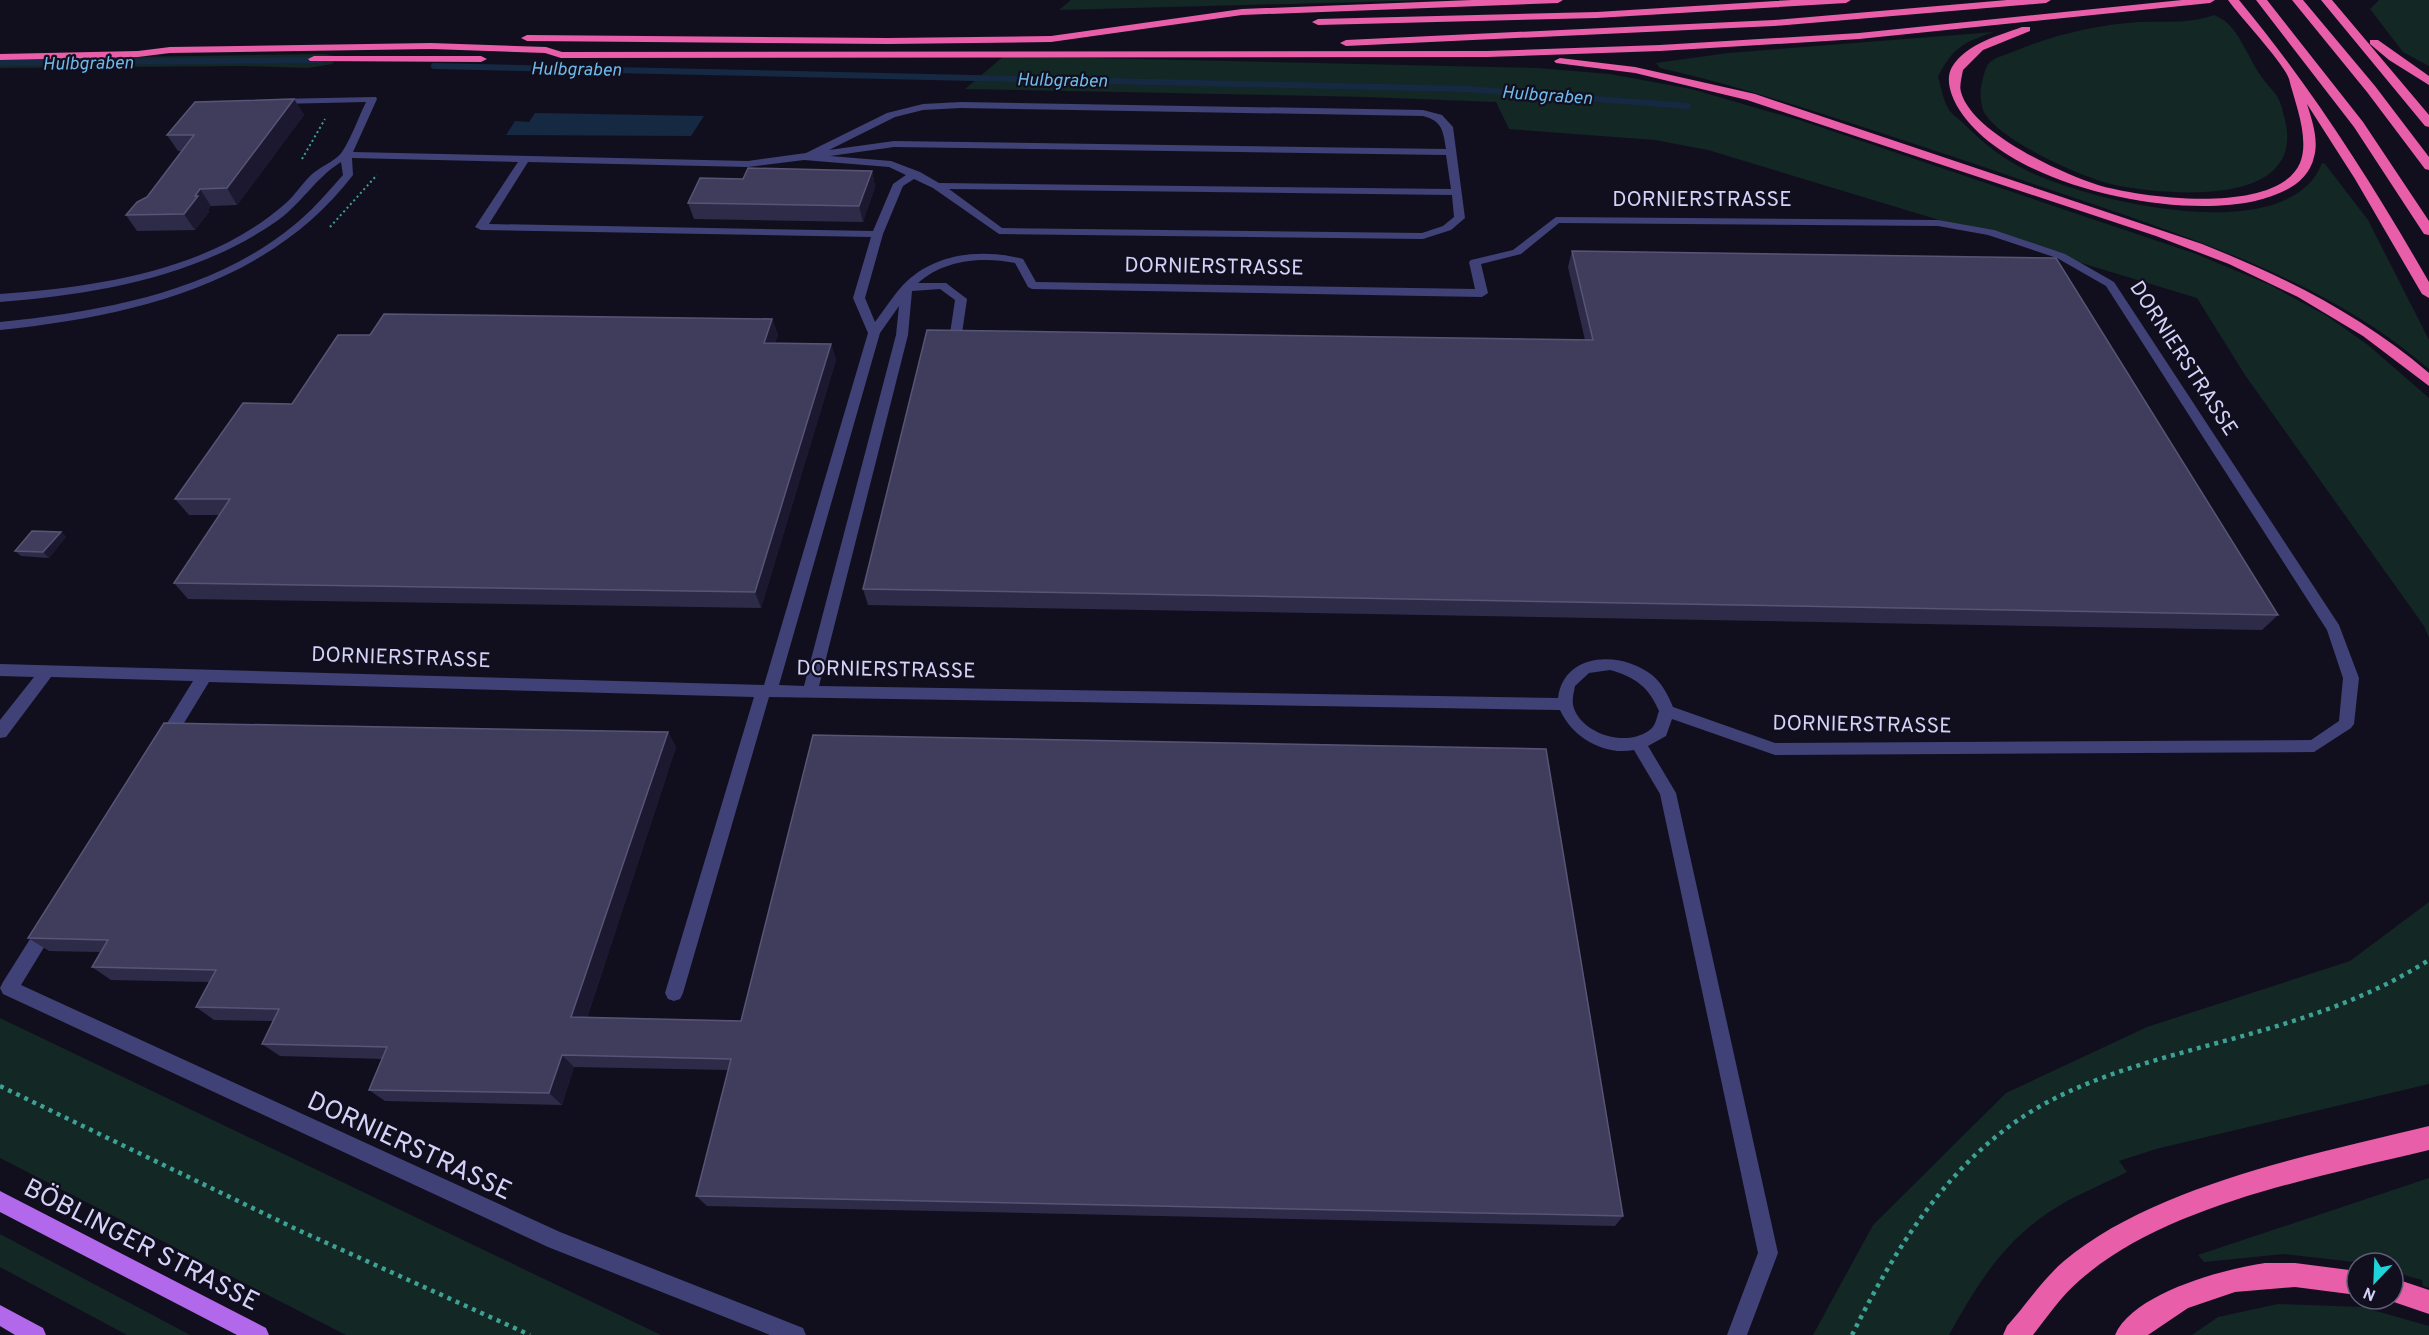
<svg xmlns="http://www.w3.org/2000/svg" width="2429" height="1335" font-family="Overpass,sans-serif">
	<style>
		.green { fill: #132725 }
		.water { fill: #152942 }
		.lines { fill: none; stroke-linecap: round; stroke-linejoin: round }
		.stream { stroke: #152942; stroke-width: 6 }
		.path-far1 { stroke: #3ea195; stroke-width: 2; stroke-dasharray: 2 3; stroke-linecap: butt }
		.path { stroke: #3ea195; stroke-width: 4.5; stroke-dasharray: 4 5; stroke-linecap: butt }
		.minor { fill: #404277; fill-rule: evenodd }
		.major { fill: #b168ea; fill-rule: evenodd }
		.highway { fill: #e85ea9; fill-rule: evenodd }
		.wall { fill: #2e2b49 }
		.shaded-wall { fill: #1b1830 }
		.building { fill: #403d5c; stroke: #575475; stroke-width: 1.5 }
		.labels { text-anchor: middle; stroke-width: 4.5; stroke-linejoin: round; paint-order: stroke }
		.far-water-label { font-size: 18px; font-style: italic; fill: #6ebaeb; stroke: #110f1e }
		.street-label { font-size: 21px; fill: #d4d2f9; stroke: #110f1e }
		.near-street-label { font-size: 26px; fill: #d4d2f9; stroke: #110f1e }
	</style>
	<rect width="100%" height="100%" fill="#110f1e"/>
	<!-- green -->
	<path class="green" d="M1071,0H1435L1059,10Z
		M2379,0H2429V66L2403,52L2370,9Z
		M2214,15C2218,17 2223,19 2226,22C2240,33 2251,63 2263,79C2267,85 2273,90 2277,96C2280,101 2282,107 2283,113C2313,207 2175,196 2120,186C2086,180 2004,143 1985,114C1981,107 1980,95 1981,87C1983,80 1984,68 1990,62C1996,57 2008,54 2015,51C2053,35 2097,25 2138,22C2164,21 2190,24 2214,15Z
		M1994,32C1964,42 1952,48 1938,77C1941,87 1943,99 1948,108C1951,114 1959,119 1964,124C1984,144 2004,160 2030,172C2091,201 2289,250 2322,163L2325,164L2368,220L2429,340V369C2340,292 2228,251 2119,213C2063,194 2007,175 1951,156C1854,125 1759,90 1660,68L1656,63L1728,53Z
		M325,54L338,57L332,64L308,68L244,66L0,68V59Z
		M1004,56L1538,68L1610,74L1691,89L1802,121L2196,254L2270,285L2327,316L2368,345L2429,398V638L2424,626L2245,375L2197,298L1708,150L1655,140L1509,129L1496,102L1366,97L965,89Z
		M2429,902V1084L2156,1149L2119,1161L2127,1172C2100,1186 2067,1198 2042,1217C1999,1248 1974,1290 1949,1335H1813L1873,1225L2006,1093L2147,1027L2350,961Z
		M0,1018L661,1335H346L0,1158Z
		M2429,1178V1288L2423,1286L2422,1280L2393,1272V1263H2363L2284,1254L2204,1262L2198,1255Z
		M0,1234L190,1335H127L0,1267Z
		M2278,1304L2362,1307L2429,1326V1335H2192L2218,1317Z"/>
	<!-- water -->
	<path class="water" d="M535,113L704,116L691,136L506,135L515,121L529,122Z"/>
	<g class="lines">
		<!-- stream -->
		<path class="stream" d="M0,63L321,60
			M434,66L1467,89L1688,106"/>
		<!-- path-far1 -->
		<path class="path-far1" d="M302,159L325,119
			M330,227L377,175"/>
		<!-- path -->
		<path class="path" d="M0,1086L298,1230L530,1335
			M1852,1335C1893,1252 1945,1168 2024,1116C2078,1081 2144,1063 2206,1046C2284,1025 2360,1004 2429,960"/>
		<!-- minor -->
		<path class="minor" d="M376,97L377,99L353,152L748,161L806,153L887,113L923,104L961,102L1423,110L1442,115L1453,127L1465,218L1451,230L1423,239L999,234L933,188L914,179L903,186L883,234L865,298L875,322C884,310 893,296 903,285C934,253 981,248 1023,259L1036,282L1475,289L1469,262L1471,260L1513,250L1556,217L1938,220L1994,230L2065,254L2114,282L2339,625L2359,678L2354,724L2351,728L2314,752L1775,755L1672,719L1666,736L1648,746L1676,793L1778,1253L1747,1335H1727L1758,1253L1660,794L1634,750C1604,756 1572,737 1560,710L769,697L683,993L680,999L674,1001L668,999L665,993L754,697L209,682L170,746L164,747L158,746L156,741L193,681L51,677L6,737L0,738V720L34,677L0,676V664L764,685L868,333L853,298L871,237L481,230L475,227L518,162L352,158L353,175C269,285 131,316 0,330V322C109,311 230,289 312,209C323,198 333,186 343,175L341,162C315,178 300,206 274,223C193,278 96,294 0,302V294C97,287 210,271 286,203C295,195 301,185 310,176C319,167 336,161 342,152C352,137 358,118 366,102L277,104L273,103V99ZM961,108L1423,116C1442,121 1443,130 1446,149L894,141L829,150L895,117L923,110ZM894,147L1446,155L1451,189L939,183L920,172L891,161L830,156ZM804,160L889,167L906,175L893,184L873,231L489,224L528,162L748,167ZM949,189L1452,195L1454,217L1443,226L1422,233L1002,228ZM1559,223L1938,226L1988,235L2057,258L2106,286L2327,630L2343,678L2339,721L2311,740L1775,743L1673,707C1668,695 1662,683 1652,675C1622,651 1564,651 1558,698L819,686L908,335L912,291L940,289L955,300L948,347L954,351L960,347L967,299L946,283H918C943,260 982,256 1015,263L1028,287L1032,289L1482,297L1488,293L1481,264L1521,254ZM899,306L896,335L804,686L779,685L880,333ZM1610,670C1635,677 1649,687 1659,711C1657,716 1656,724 1652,728C1630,749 1580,735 1573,705C1572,698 1574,692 1575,686L1589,673Z
			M48,918L54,920L57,926L21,985L560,1232L803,1328L806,1335H770L548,1247L3,994L0,988L3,982L42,920Z"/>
		<!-- major -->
		<path class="major" d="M0,1191L266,1328L269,1335H237L0,1212Z
			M0,1305L43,1328L46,1335H15L0,1326Z"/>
		<!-- highway -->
		<path class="highway" d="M1472,0H1563L1558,3L1242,15L1051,42L888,44L527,41L521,38L527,35L888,38L1051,36L1242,9Z
			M1792,0H1851L1846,3L1597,18L1318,25L1312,22L1318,19L1597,12Z
			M2007,0H2051L2046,3L1774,26L1346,46L1340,43L1346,40L1774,20Z
			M2182,0H2215L2210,3L1859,39L1660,51L1487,57L561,58L545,53L431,49L170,53L138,57L0,60V54L138,51L170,47L431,43L546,47L562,52L1487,51L1660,45L1859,33Z
			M2228,0H2239C2312,88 2372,183 2429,282V298L2422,294L2355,179L2307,104C2312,120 2319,140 2314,157C2308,184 2280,195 2255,201C2171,220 2003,185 1957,106C1951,95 1945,79 1952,67C1967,43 1998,36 2022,27H2030V31L1983,50L1963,70C1962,76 1959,86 1961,92C1972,133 2061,173 2098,185C2141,198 2277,216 2300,163C2310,139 2295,103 2289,79C2284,63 2240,17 2228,0Z
			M2256,0H2267L2363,122L2429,221V235L2424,234L2354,127Z
			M2292,0H2303L2375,86L2429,157V170L2425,169L2367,92Z
			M2321,0H2332L2429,115V127L2425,126Z
			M2370,40H2378L2429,76V85L2389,60L2370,44Z
			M314,56H481L487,59L481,62L310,61L308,59Z
			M1560,58L1635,67L1755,94L2202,244C2285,277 2361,315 2429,373V386L2363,336L2298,297L2229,264L2156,236L1747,100L1635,73L1556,63L1554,61Z
			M2429,1126V1150C2319,1177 2167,1204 2080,1280C2062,1295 2048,1316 2033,1335H2003L2007,1326C2026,1305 2042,1280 2064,1261C2155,1185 2315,1154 2429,1126Z
			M2265,1263H2295L2357,1271V1295L2295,1287L2235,1292L2188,1308L2148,1335H2115C2133,1293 2224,1269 2265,1263Z
			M2393,1278L2429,1290V1314L2385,1299H2393Z"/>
	</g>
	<!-- wall -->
	<path class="wall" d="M294,99L304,115L237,205L211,206L208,210L209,212L195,230L137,231L126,215L147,197L182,151H178L167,135Z
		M872,171L875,187L863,222L694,219L688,203L743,179Z
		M1572,251L2278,615L2262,630L868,605L863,589L1585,340L1568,267Z
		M772,319L778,335L775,343L831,344L836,360L761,608L188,599L174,583L220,515H189L175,499L292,404L370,335Z
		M61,532L66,537L49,558L21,556L15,551Z
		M668,732L676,747L587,1018L1623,1216L1615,1226L707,1206L696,1196L728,1070L574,1067L562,1105L385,1101L369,1090L382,1059L280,1056L262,1044L274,1021L214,1020L196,1007L209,982L111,980L92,967L100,952L49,951L28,938Z"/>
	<!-- shaded-wall -->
	<path class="shaded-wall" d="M294,99L304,115L237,205L227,188Z
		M872,171L875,187L863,222L859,206Z
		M200,189L211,206L208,210L209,212L195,230L184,214Z
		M772,319L778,335L769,359L764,343Z
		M831,344L836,360L761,608L755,592Z
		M61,532L66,537L49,558L43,552Z
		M668,732L676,747L583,1030L571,1017Z
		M562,1055L574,1067L562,1105L549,1093Z"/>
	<!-- building -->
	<path class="building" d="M294,99L227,188L200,189L195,196H198L184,214L126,215L137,202L147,197L194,135H167L195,102Z
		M748,168L872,171L859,206L688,203L700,178L743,179Z
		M1572,251L2056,258L2278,615L863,589L927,330L1593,340Z
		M384,314L772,319L764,343L831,344L755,592L174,583L230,499H175L243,403L292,404L338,335H370Z
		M32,531L61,532L43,552L15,551Z
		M164,723L668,732L571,1017L741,1021L813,735L1546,749L1623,1216L696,1196L731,1059L562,1055L549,1093L369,1090L387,1047L262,1044L279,1009L196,1007L216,970L92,967L108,940L28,938Z"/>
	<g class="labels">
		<!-- far-water labels -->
		<g class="far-water-label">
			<text transform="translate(88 63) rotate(-1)" y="6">Hulbgraben</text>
			<text transform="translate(576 69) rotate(1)" y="6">Hulbgraben</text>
			<text transform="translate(1062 80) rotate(1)" y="6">Hulbgraben</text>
			<text transform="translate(1547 95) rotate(4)" y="6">Hulbgraben</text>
		</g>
		<!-- street labels -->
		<g class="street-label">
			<text x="1702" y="206">DORNIERSTRASSE</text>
			<text transform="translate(1214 266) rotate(1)" y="7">DORNIERSTRASSE</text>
			<text transform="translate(2184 358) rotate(57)" y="7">DORNIERSTRASSE</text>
			<text transform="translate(401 657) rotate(2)" y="7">DORNIERSTRASSE</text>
			<text transform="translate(886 669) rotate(1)" y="7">DORNIERSTRASSE</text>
			<text transform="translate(1862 724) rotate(1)" y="7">DORNIERSTRASSE</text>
		</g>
		<!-- near-street labels -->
		<g class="near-street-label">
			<text transform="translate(410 1145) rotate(25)" y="9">DORNIERSTRASSE</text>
			<text transform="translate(142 1244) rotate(27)" y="9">BÖBLINGER STRASSE</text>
		</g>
	</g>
	<!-- north arrow -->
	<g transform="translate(2375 1281) rotate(203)"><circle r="28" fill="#110f1e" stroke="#5f5d76" stroke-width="1.5"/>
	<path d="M0-4.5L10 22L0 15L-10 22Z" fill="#1ed3d9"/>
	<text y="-9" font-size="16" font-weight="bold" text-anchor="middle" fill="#d4d2f9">N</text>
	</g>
</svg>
